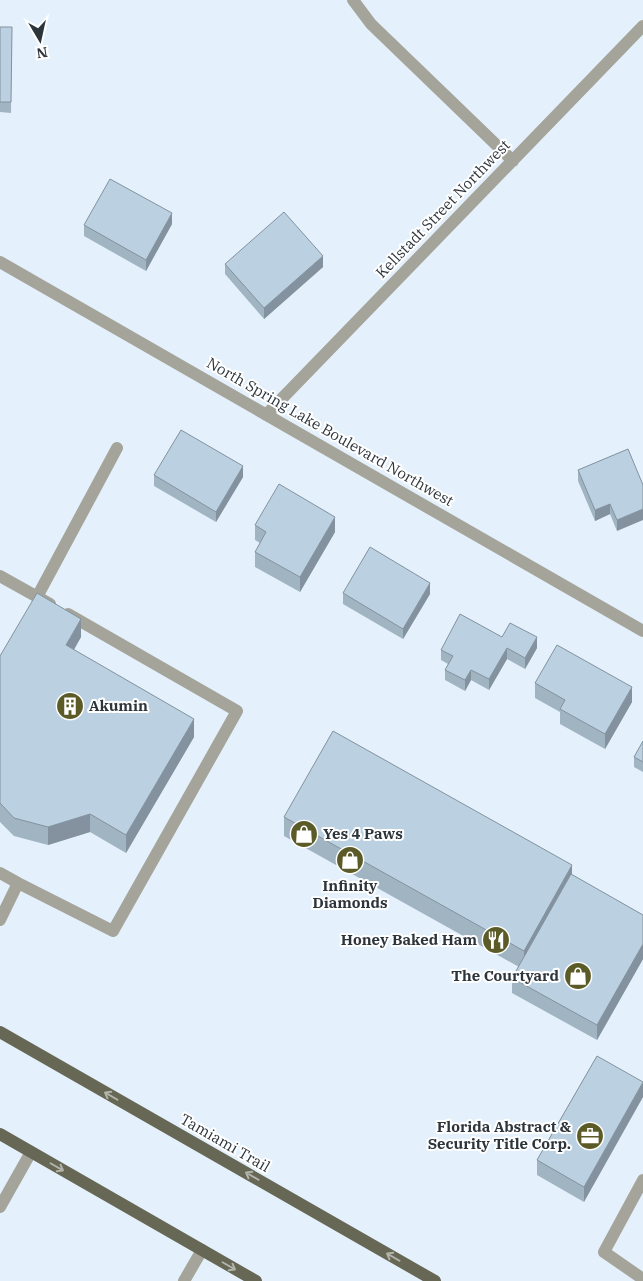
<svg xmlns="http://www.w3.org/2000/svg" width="643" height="1281" font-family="'IBM Plex Serif',serif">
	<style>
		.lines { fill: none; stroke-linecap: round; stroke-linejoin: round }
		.service { stroke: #a4a49a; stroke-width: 12 }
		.minor { stroke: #a4a49a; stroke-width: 12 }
		.primary { stroke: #666754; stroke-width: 12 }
		.wall { fill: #a1b4c2 }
		.shaded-wall { fill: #83929e }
		.building { fill: #bbd1e2; stroke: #83929e }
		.oneway { stroke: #b2b3aa }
		.labels { text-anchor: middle; stroke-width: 4; stroke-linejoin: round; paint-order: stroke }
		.street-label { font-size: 15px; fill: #2d353c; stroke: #fff }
		.poi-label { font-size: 15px; font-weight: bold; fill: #2d353c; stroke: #fff; text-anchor: end }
	</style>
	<rect width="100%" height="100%" fill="#e4f1fc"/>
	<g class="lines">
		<!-- service -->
		<path class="service" d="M0,576L50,604
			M37,597L117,448
			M0,873L18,883
			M0,920L18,883L113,931L237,711L68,614
			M643,1180L604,1252L643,1279
			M0,1207L31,1152
			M184,1281L202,1250"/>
		<!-- minor -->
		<path class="minor" d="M353,0L371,24L513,161
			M0,262L643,631
			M266,415L643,26"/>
		<!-- primary -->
		<path class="primary" d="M0,1032L435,1281
			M0,1134L256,1281"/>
	</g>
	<!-- wall -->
	<path class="wall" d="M0,27H12L11,113L0,112Z
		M172,224L146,271L84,236V225Z
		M225,264L323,267L264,319L225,274Z
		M628,449L617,531L610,514L595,521L578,481V470Z
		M154,475L243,477L216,522L154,486Z
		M255,525L335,532L300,592L255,567V552L260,543L255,540Z
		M343,593L430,594L403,639L343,604Z
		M81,637L74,650L194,737L126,853L90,832L48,845L14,836L0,822V656Z
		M502,637L537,648L525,669L507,659L489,690L471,680L465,691L445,680V670L448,664L441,660V650Z
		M535,683L632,702L605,749L560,724V712L535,698Z
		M643,741V772L634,767V757Z
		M284,817L572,875L643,915V959L597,1040L512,993V978L519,967L284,836Z
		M597,1056L584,1202L537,1175V1160Z"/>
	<!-- shaded-wall -->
	<path class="shaded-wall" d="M172,213V224L146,271V260Z
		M323,256V267L264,319V308Z
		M243,466V477L216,522V512Z
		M610,504V514L595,521V510Z
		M643,509V520L617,531V520Z
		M335,517V532L300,592V577Z
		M430,583V594L403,639V629Z
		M81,619V637L66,663V645Z
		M537,637V648L525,669V658Z
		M507,648V659L489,690V679Z
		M471,670V680L465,691V680Z
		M632,687V702L605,749V734Z
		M194,719V737L126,853V835Z
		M90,814V832L48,845V827Z
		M572,865V884L524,970V951Z
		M643,944V959L597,1040V1025Z
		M643,1082V1097L584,1202V1187Z"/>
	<!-- building -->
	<path class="building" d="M0,27H12L11,102H0Z
		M110,179L172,213L146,260L84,225Z
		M284,212L323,256L264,308L225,264Z
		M181,430L243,466L216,512L154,475Z
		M628,449L643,485V509L617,520L610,504L595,510L578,470Z
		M279,484L335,517L300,577L255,552L266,532L255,525Z
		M370,547L430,583L403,629L343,593Z
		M37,593L81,619L66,645L194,719L126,835L90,814L48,827L14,818L0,803V656Z
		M460,614L502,637L510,623L537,637L525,658L507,648L489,679L471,670L465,680L445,670L453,656L441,650Z
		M557,645L632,687L605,734L560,709L565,700L535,683Z
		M333,731L572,865L524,951L284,817Z
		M643,741V762L634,757Z
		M571,874L643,915V944L597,1025L512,978Z
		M597,1056L643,1082L584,1187L537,1160Z"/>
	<!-- one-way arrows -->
	<defs><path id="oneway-shaft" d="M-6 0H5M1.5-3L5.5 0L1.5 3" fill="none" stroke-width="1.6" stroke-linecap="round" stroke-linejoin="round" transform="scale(1.25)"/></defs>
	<g class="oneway">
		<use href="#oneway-shaft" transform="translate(111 1096) rotate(-150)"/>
		<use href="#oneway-shaft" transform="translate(57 1167) rotate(30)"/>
		<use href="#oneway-shaft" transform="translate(252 1176) rotate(-150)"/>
		<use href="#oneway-shaft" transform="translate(393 1257) rotate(-150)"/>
		<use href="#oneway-shaft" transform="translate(229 1266) rotate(30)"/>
	</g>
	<!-- icons -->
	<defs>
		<g id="building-disc" transform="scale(1.4375)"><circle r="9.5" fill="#5b5b28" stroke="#fff"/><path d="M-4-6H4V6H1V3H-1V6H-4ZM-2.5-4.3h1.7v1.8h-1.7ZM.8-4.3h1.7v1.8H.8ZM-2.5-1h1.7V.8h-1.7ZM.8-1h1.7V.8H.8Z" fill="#fff"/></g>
		<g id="shop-disc" transform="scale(1.4375)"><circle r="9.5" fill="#5b5b28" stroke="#fff"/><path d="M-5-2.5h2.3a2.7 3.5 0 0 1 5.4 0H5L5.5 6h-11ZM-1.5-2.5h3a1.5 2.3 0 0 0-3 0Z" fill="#fff"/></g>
		<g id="restaurant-disc" transform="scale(1.4375)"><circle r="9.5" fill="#5b5b28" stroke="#fff"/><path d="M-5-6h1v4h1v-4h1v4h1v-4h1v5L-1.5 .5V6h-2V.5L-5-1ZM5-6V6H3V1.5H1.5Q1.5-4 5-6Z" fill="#fff"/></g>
		<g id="office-disc" transform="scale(1.4375)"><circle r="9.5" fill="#5b5b28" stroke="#fff"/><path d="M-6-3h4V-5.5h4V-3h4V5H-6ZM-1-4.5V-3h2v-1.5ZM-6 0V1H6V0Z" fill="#fff"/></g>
	</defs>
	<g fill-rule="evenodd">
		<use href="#building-disc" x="70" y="706"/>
		<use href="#shop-disc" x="304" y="834"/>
		<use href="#shop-disc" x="350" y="860"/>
		<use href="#restaurant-disc" x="496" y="940"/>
		<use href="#shop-disc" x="578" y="976"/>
		<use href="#office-disc" x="590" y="1136"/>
	</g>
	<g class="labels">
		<!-- street labels -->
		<g class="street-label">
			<text transform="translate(443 209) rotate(-46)" y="5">Kellstadt Street Northwest</text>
			<text transform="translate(330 432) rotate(30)" y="5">North Spring Lake Boulevard Northwest</text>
			<text transform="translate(225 1143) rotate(30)" y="5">Tamiami Trail</text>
		</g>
		<!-- poi labels -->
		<g class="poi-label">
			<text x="89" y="711" text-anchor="start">Akumin</text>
			<text x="323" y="839" text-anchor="start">Yes 4 Paws</text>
			<text x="350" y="891" text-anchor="middle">Infinity<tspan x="350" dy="17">Diamonds</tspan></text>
			<text x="477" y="945">Honey Baked Ham</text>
			<text x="559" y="981">The Courtyard</text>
			<text x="571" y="1132">Florida Abstract &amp;<tspan x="571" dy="17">Security Title Corp.</tspan></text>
		</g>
	</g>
	<!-- north arrow -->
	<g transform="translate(40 40) rotate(171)" stroke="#ffffff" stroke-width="4" paint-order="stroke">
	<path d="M0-4L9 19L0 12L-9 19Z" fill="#2d353c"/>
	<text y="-8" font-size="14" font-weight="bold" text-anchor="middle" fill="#2d353c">N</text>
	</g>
</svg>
